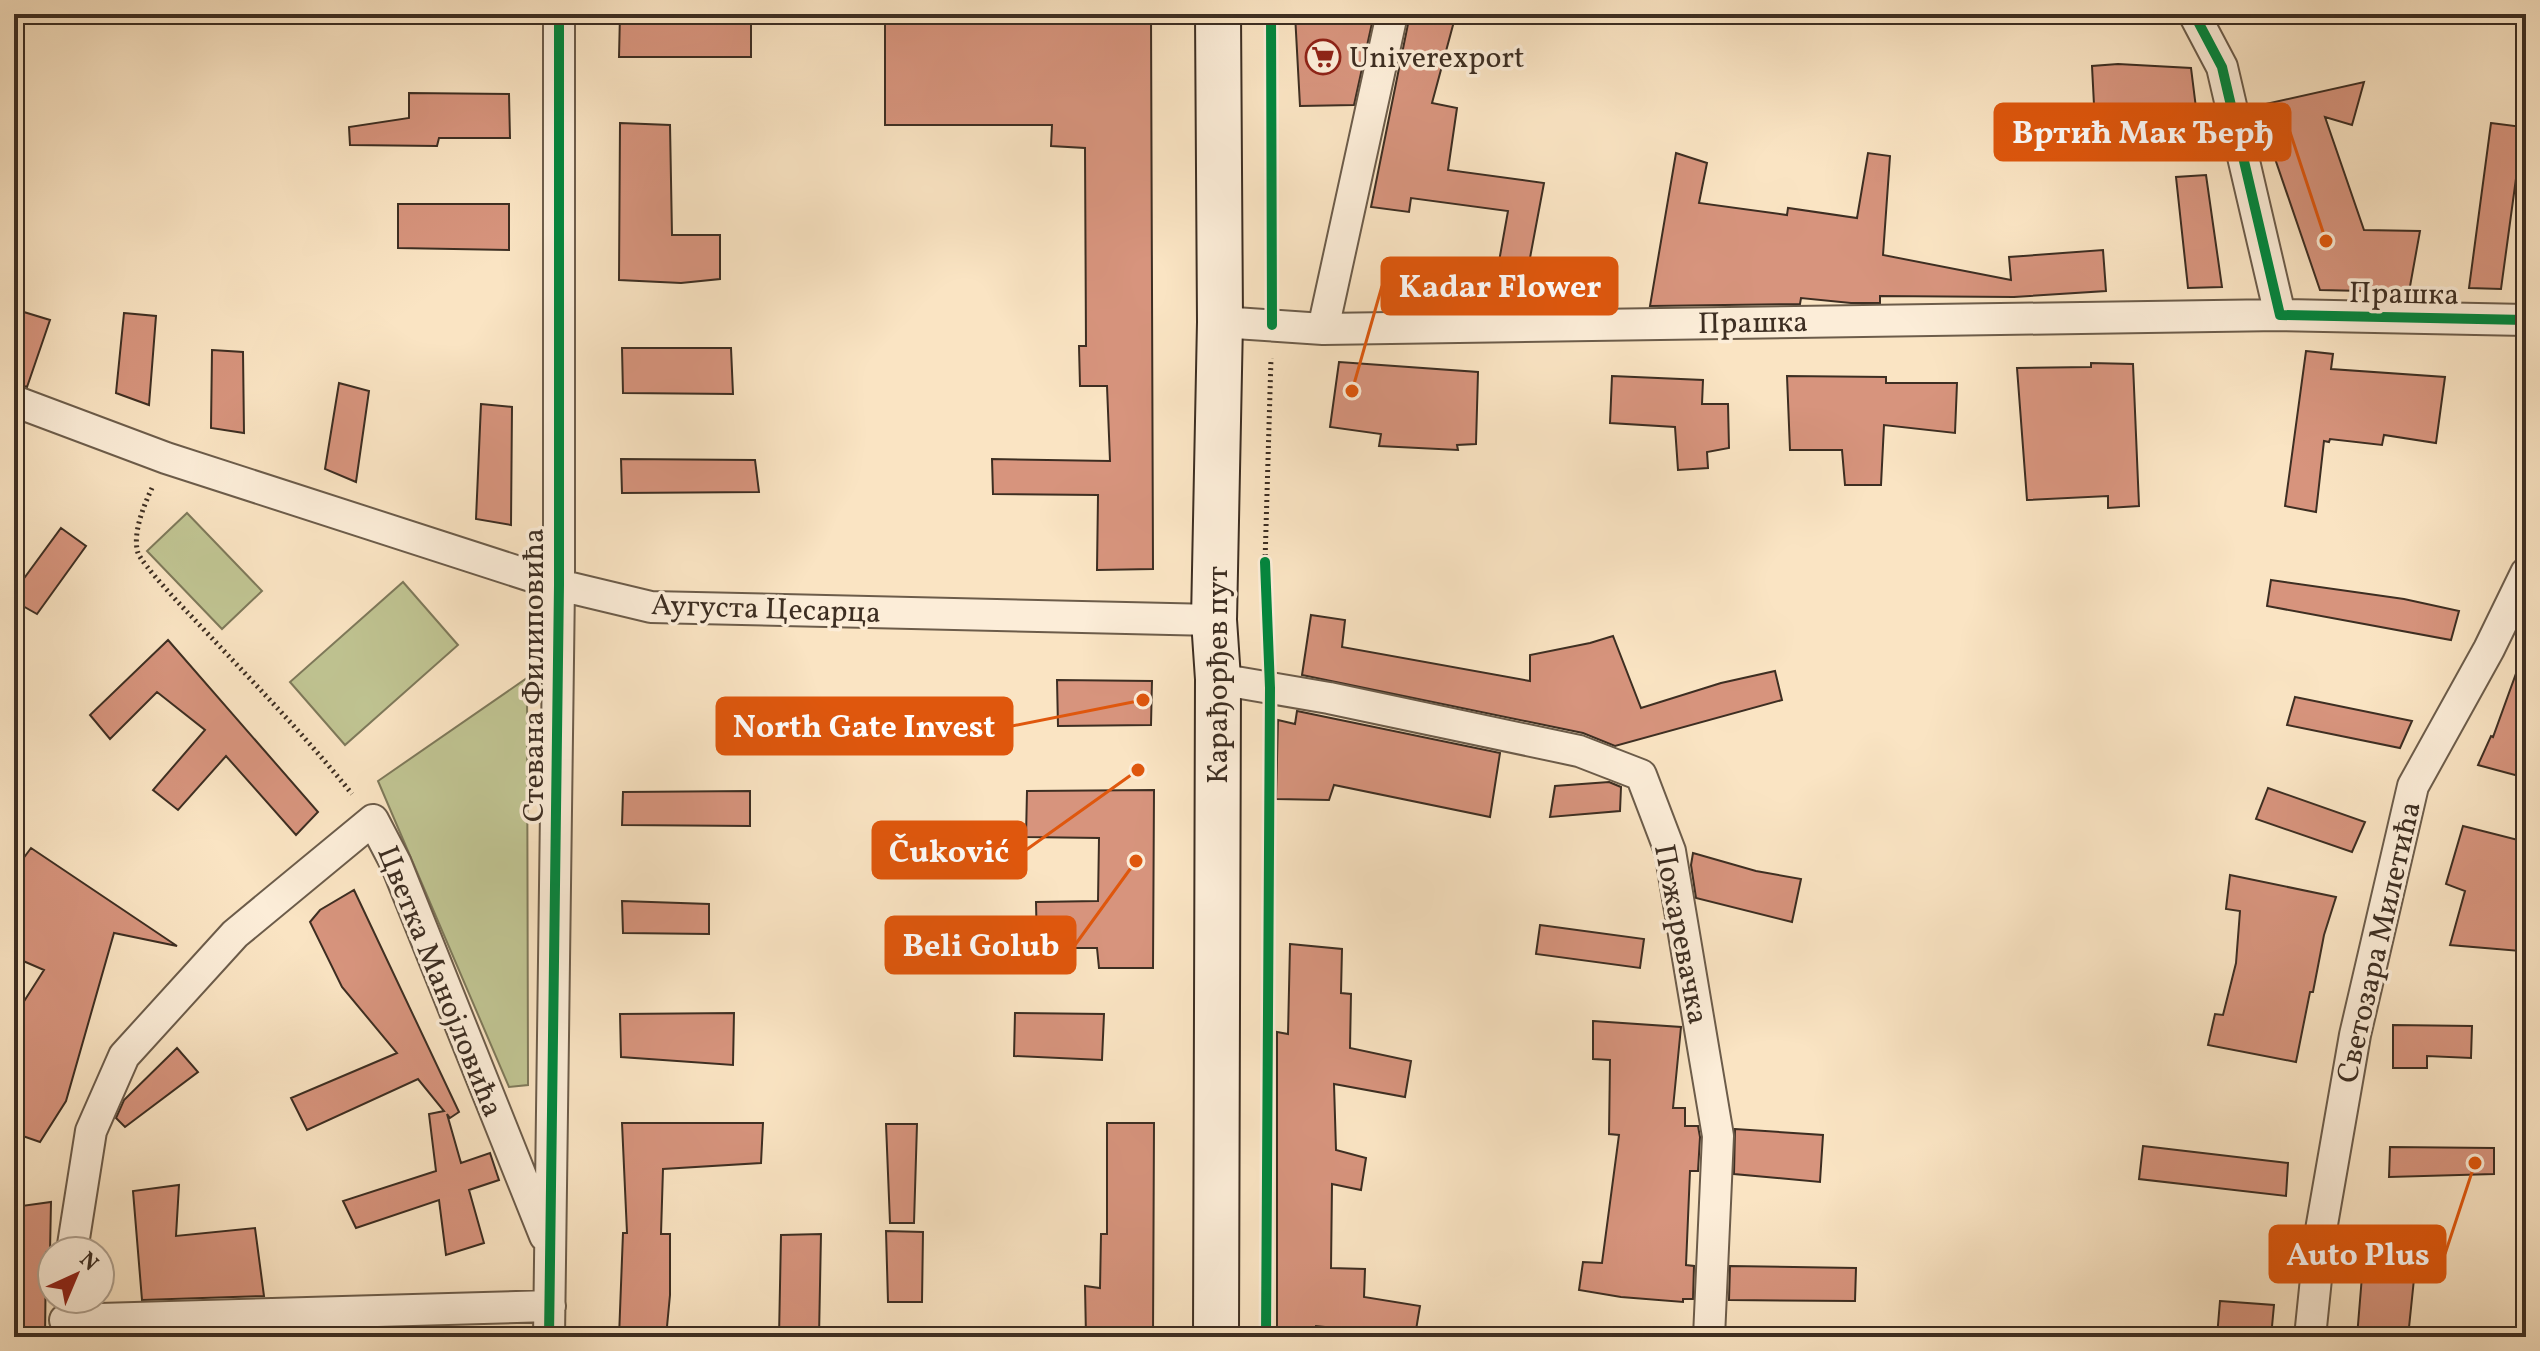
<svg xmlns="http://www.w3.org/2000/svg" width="2540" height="1351" font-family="Vollkorn,serif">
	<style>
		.green { fill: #c0c492; stroke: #7e795a; stroke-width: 2 }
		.building { fill: #d7947d; stroke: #3d2e22; stroke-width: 2 }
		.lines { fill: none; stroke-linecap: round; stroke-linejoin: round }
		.minor-casing { stroke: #6c5c4a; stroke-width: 34 }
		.secondary-casing { stroke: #3d2e22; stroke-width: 48 }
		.path { stroke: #3d2e22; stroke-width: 5; stroke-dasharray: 2 4; stroke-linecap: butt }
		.minor { stroke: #fcedd8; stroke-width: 30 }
		.secondary { stroke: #fcedd8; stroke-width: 44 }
		.cycleway-casing { stroke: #fcedd8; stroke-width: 15 }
		.cycleway { stroke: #00873e; stroke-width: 10 }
		.labels { text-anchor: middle; stroke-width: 7; stroke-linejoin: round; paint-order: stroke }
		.poi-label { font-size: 30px; fill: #3d2e22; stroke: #fcedd8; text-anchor: start }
		.street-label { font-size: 30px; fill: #3d2e22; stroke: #fcedd8 }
		.leader { fill: none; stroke: #df570d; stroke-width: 3 }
		.callout-dot { fill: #df570d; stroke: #fcedd8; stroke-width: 3 }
		.callout { fill: #df570d; stroke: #df570d; stroke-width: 3 }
		.callout-label { font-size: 32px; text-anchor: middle; font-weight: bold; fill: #fff }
	</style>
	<rect width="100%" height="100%" fill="#fae4c3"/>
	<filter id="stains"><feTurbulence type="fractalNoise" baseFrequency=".0025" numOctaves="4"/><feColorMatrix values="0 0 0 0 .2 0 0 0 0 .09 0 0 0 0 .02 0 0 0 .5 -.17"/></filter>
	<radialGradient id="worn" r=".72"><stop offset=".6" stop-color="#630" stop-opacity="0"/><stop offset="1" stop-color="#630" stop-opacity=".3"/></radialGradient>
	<!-- green -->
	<path class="green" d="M187,513L262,591L222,629L147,551Z
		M403,582L458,645L345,745L290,682Z
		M527,678L528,1085L509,1087L378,781Z"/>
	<!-- building -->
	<path class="building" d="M620,14L751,15V57H619Z
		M1151,14L1153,569L1097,570L1098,495L993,494L992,459L1110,461L1107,386H1080L1079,346H1086L1085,148L1051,146L1052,125H885V18L961,15L1076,18V15Z
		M1295,14H1374L1354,105L1300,106Z
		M1410,14H1456L1432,103L1457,108L1448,170L1544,183L1524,290L1495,284L1508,211L1411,198L1409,212L1371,207Z
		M2118,64L2191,68L2196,108L2094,105L2092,66Z
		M2364,82L2352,125L2325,117L2364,230L2420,231L2409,292L2320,290L2257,106Z
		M409,93L509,94L510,138H439L437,146L350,145L349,127L409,118Z
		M620,123L670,125L672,235H720V279L681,283L619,280Z
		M2491,123L2523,127L2501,289L2469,288Z
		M1676,153L1707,163L1699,203L1787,215L1788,208L1857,218L1868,153L1890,156L1883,255L2011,280L2009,257L2103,250L2106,291L2014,297L1880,296V303H1851L1801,298L1800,304L1650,306Z
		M2206,175L2222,287L2188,288L2176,177Z
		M398,204H509V250L398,248Z
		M14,309L50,320L27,387L14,383Z
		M124,313L156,316L149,405L116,393Z
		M622,348H731L733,394L623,393Z
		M212,350L243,352L244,433L211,428Z
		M2306,351L2333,354L2331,369L2445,377L2436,443L2384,435L2382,445L2330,439L2329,442L2324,441L2316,512L2285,506Z
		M1339,362L1478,372L1476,444L1457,445L1458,450L1379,446L1381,434L1330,427Z
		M2091,363L2133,364L2139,506L2108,508V496L2027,500L2017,368L2091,367Z
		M1612,376L1703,380L1702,404H1728L1729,448L1707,452L1708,468L1678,470L1675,427L1610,423Z
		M1787,376L1886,377V383H1957L1955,433L1884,425L1881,485H1845L1842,450H1790Z
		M339,383L369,391L356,482L325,469Z
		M481,404L512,407L511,525L476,519Z
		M621,459L755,460L759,492L622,493Z
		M61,528L86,546L37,614L14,601V592Z
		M2271,580L2404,599L2459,611L2451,640L2267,606Z
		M1311,615L1345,620L1342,647L1530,681V655L1590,643L1613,636L1641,708L1721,683L1775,671L1782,700L1615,746L1583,733L1302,675Z
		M168,640L318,812L296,835L226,756L178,810L153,790L205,730L157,692L110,739L90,715Z
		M2522,657L2526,658V778L2478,765L2491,736L2493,737Z
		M1057,680L1152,681L1151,725L1058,726Z
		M2295,697L2412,721L2400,748L2287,725Z
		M1297,711L1500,753L1490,817L1334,785L1329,800L1276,799L1278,720L1295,724Z
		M1609,782L1621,787L1620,811L1550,817L1555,786Z
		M2268,788L2365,822L2352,852L2256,819Z
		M1154,790L1153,968H1099L1097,948H1037L1036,902L1098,901L1099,838L1026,837L1027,791Z
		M750,791V826L622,825L623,792Z
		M2463,826L2526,842V894L2520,951L2450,945L2465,891L2446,884Z
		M31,848L177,946L114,933L66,1101L40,1142L14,1133V1017L44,970L14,957V871Z
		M1693,853L1756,871L1801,879L1792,922L1696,898L1691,865Z
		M2230,875L2336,897L2324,935L2313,992H2310L2296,1062L2208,1045L2215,1014L2223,1015L2236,963L2240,911L2226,909Z
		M354,890L459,1112L450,1118L447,1114L461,1163L490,1153L499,1180L469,1190L484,1243L446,1255L439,1200L356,1228L343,1201L436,1171L429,1114L444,1111L418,1079L307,1130L291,1098L397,1053L342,987L310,922L320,910Z
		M622,901L709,904V934L623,933Z
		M1540,925L1644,939L1640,968L1536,954Z
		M1290,944L1342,949L1341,993L1351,994L1350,1048L1411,1061L1405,1097L1334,1084L1336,1150L1366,1158L1361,1190L1332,1184L1331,1268L1365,1269L1364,1297L1420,1306L1415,1336L1316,1326L1314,1337H1277V1032L1288,1034Z
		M734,1013L733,1065L621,1057L620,1014Z
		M1015,1013L1104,1014L1102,1060L1014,1056Z
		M1593,1021L1681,1027L1673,1108H1685V1126H1698L1700,1137L1698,1171H1690L1686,1265L1694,1266L1693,1299H1683V1302L1621,1297L1579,1290L1583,1262L1602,1263L1619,1135L1609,1134L1610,1060L1593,1059Z
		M2393,1025L2472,1026L2471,1058L2427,1056V1068H2393Z
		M177,1048L198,1072L125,1127L116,1118L124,1100Z
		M622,1123H763L761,1163L663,1169L661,1234H670V1295L666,1337H619L623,1233H627Z
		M1107,1123H1154L1153,1337H1086L1085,1286L1100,1288L1101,1234H1107Z
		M886,1124H917L914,1223H890Z
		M1735,1129L1823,1135L1820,1182L1734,1174Z
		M2143,1146L2288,1163L2286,1196L2139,1179Z
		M2390,1147L2494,1148V1174L2389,1177Z
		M179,1185L176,1236L255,1228L264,1296L142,1300L133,1191Z
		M51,1202L50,1252H46L45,1337H14V1207Z
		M886,1231L923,1232L922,1302H888Z
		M821,1234L819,1337H779L781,1235Z
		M1730,1266L1856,1268L1855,1301L1729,1300Z
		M2362,1276L2414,1279L2408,1337H2357Z
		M2220,1301L2274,1305L2271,1337H2217Z"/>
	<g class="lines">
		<!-- minor casing -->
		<g class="minor-casing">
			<path id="minor" d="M2194,14L2222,67L2280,315
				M1220,322L1323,329L2280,315L2526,320
				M1323,329L1392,14
				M14,401L166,458L559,585L651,607L1214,620
				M1218,679L1329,698L1579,751L1641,775L1670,851L1718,1136L1709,1337
				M72,1251L91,1131L124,1056L235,934L373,820L396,864L545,1236
				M65,1320L550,1306
				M549,1337L559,585V14
				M2310,1337L2321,1230L2355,1035L2413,786L2489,649L2526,573"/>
		</g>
		<!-- secondary casing -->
		<g class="secondary-casing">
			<path id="secondary" d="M1216,1337L1218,679L1214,620L1220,322L1218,14"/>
		</g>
		<!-- path -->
		<path class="path" d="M152,488C144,505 132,534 138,553C142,564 184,609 194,619C248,677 303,733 352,794
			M1265,562L1271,358"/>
		<!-- minor -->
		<use href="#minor" class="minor"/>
		<!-- secondary -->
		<use href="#secondary" class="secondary"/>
		<!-- cycleway casing -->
		<g class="cycleway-casing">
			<path id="cycleway" d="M1271,14L1272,325
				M2194,14L2222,67L2280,315L2526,320
				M1265,562L1270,688L1266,1337
				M549,1337L559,585V14"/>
		</g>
		<!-- cycleway -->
		<use href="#cycleway" class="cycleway"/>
	</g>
	<!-- icons -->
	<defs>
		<g id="supermarket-ring" transform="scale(1.8)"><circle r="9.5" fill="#fcedd8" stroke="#8f2418" stroke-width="1.5"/><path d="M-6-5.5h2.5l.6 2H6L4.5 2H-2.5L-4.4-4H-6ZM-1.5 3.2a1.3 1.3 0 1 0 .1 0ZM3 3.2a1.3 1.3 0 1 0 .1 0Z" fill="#8f2418"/></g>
	</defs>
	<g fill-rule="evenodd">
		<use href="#supermarket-ring" x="1323" y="57"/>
	</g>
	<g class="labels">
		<!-- poi labels -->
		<g class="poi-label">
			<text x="1349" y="67">Univerexport</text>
		</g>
		<!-- street labels -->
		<g class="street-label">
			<text transform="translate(2404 293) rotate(1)" y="10">Прашка</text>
			<text transform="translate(1753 322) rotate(-1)" y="10">Прашка</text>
			<text transform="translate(766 608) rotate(2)" y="10">Аугуста Цесарца</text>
			<text transform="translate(533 675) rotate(-90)" y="10">Стевана Филиповића</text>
			<text transform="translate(1217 675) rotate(-90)" y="10">Карађорђев пут</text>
			<text transform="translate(1682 934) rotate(79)" y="10">Пожаревачка</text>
			<text transform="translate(2378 942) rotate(-77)" y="10">Светозара Милетића</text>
			<text transform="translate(441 981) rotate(68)" y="10">Цветка Манојловића</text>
		</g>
	</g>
	<!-- callouts -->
	<path class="leader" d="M2326 241L2290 132M1352 391L1382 286M1143 700L1012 726M1138 770L1026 850M1136 861L1075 945M2475 1163L2445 1254"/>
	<g class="callout-dot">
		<circle cx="2326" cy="241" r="8"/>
		<circle cx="1352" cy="391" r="8"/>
		<circle cx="1143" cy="700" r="8"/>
		<circle cx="1138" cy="770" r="8"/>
		<circle cx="1136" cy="861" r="8"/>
		<circle cx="2475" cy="1163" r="8"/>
	</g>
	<g class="callout">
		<rect x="1995" y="104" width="295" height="56" rx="8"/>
		<rect x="1382" y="258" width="235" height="56" rx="8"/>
		<rect x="717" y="698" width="295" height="56" rx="8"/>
		<rect x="873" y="822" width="153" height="56" rx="8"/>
		<rect x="886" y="917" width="189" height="56" rx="8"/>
		<rect x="2270" y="1226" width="175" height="56" rx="8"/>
	</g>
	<g class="callout-label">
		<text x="2143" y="143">Вртић Мак Ђерђ</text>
		<text x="1500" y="297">Kadar Flower</text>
		<text x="864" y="737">North Gate Invest</text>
		<text x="949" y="862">Čuković</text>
		<text x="981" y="956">Beli Golub</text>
		<text x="2358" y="1265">Auto Plus</text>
	</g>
	<!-- margin -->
	<rect width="2540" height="1351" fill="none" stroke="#fae4c3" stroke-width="48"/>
	<rect x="16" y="16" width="2508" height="1319" fill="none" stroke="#3d2e22" stroke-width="4"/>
	<rect x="24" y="24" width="2492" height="1303" fill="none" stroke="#3d2e22" stroke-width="2"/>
	<!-- north arrow -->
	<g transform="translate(76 1275) rotate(44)"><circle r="38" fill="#fcedd8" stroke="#b0a18f" stroke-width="2"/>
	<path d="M0-6L14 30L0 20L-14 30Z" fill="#8f2418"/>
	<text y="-12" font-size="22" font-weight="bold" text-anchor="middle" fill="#3d2e22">N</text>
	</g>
	<rect width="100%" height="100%" filter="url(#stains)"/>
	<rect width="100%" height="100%" fill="url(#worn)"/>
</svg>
